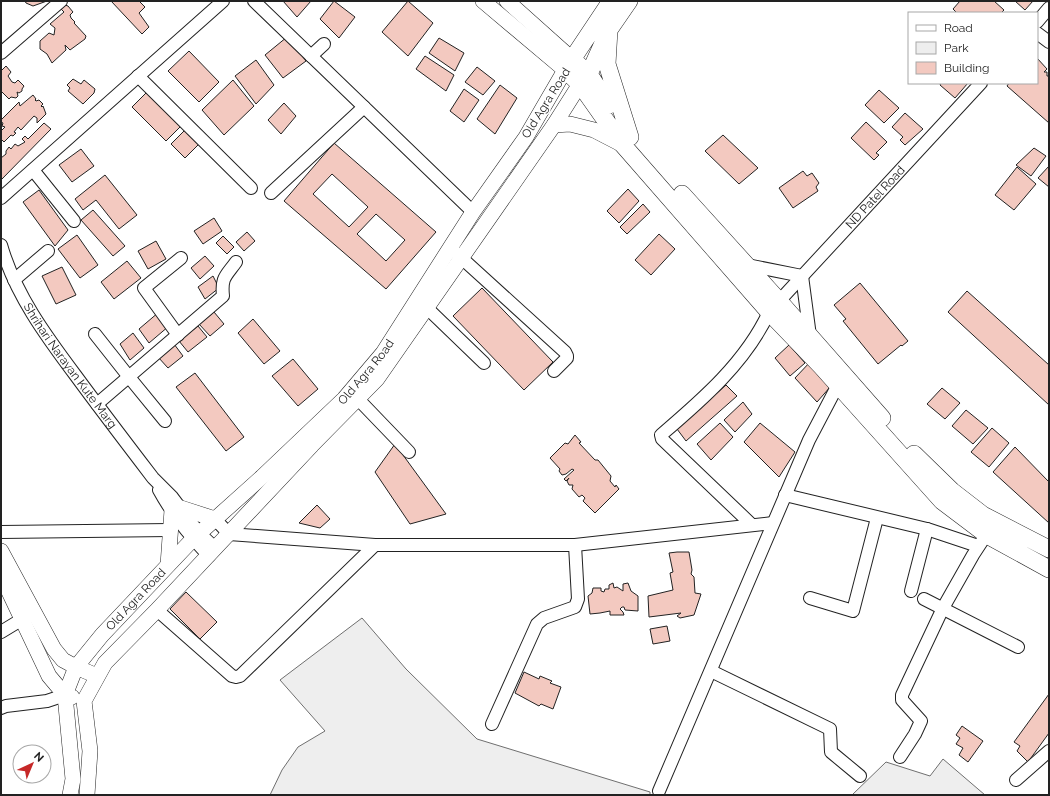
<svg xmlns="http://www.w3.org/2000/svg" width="1050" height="796" font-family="Raleway,sans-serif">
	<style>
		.green { fill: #eee; stroke: #6f6f6f }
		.building { fill: #f3c9c0; stroke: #222; fill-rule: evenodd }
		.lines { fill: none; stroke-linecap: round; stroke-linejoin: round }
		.minor-casing { stroke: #222; stroke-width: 14 }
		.major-casing { stroke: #222; stroke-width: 16 }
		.highway-casing { stroke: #222; stroke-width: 18 }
		.minor { stroke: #fff; stroke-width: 12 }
		.major { stroke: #fff; stroke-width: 15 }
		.highway { stroke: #fff; stroke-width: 17 }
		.labels { text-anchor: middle; stroke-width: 3; stroke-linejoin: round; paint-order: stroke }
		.street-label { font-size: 12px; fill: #222; stroke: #fff }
	</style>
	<rect width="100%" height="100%" fill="#fff"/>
	<!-- green -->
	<path class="green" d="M362,618L406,669L477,739L650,792V795H270L282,770L298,747L325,731L280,680Z
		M943,759L985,795H852L886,762L930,776Z"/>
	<!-- building -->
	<path class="building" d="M25,1H47L33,6L26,3Z
		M111,1H139L145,7L139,13L149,27L142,34Z
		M283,1H311L297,17Z
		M334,1L355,17L339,38L320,19Z
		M408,1L433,23L408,56L382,32Z
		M960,1H994L1004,10L1001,13H957L953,9Z
		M1015,1H1033L1025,10Z
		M65,5L68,6L73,12L70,15L71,18L75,22L74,23L86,36L85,39L70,50L65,45L66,50L52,63L47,54L40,49V41L49,33L54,35L55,28L50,24L64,12L61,9Z
		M287,37L306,61L283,78L265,55Z
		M439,38L464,53L455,71L429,53Z
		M189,51L219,82L199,102L168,71Z
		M425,56L454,75L446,91L416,69Z
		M1037,58L1047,69L1044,72H1047V76H1049V123L1007,86L1009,83H1037Z
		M256,60L274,85L256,104L235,76Z
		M6,66L11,72L8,76L12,82L15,83L18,80L24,86L22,89V91L19,93L17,92L18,96L16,98L11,97L9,99L1,91V71Z
		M477,67L495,81L483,95L465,82Z
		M73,79L81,84L84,80L95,89L94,93L83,104L68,91L70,88L67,85Z
		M233,80L254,106L224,135L202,110Z
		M941,83H968L955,98L940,85Z
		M500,85L517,98L495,134L477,119Z
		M464,89L479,100L464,122L450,111Z
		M149,90L183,124L166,141L132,107Z
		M879,90L899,108L884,123L865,105Z
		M33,95L36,99L35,100L36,101L39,100L43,104L41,106L42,107L43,106L46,114L37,123V118L34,116L21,130L18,127L14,132L16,133L13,136L11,135L4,142L1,139V131L5,127L2,126L3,123L1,122V120L19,102L20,106Z
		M284,103L296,116L281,134L268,120Z
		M905,113L923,129L905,145L900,140L903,137L892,127Z
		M866,122L887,142L876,153L879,155L874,160L851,138Z
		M44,123L51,129L1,180V158L6,154V151L9,147L11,149L15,144L18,146L25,142L22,139L25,136L28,139Z
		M186,129L200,143L185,158L171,144Z
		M723,135L758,168L739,184L705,151Z
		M334,143L436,232L386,289L284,201ZM332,174L368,207L349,227L313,194ZM376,214L405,240L386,261L357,234Z
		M1034,148L1046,156L1031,176L1016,165Z
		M81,149L94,166L72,182L59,165Z
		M1049,166V187L1038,178Z
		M1017,167L1036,184L1014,210L995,195Z
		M803,171L807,176L812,173L819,183L816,187L818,191L793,208L779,188Z
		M105,175L137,215L119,229L96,200L83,210L75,199Z
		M628,189L639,201L619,223L607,211Z
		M39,190L68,230L55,246L23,202Z
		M643,204L650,212L627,234L620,227Z
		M93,210L125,246L113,256L81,220Z
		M214,218L222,231L203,244L194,231Z
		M247,232L255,241L244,251L236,242Z
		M659,234L675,249L651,275L635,260Z
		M77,235L98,265L80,278L58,249Z
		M223,236L234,247L227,254L216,243Z
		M156,241L166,259L148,269L138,251Z
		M205,256L214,266L200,279L191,268Z
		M127,261L141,278L114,299L101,282Z
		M62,267L76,295L56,304L42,276Z
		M213,276L219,288L205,299L198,287Z
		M860,283L908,341L902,346L901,345L878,364L843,321L846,319L834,305Z
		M482,288L553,362L524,390L453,316Z
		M967,291L1049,365V405L948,312Z
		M159,312L169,326L149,343L139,329Z
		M214,312L224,324L210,336L199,324Z
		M253,319L280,351L264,364L238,333Z
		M198,326L207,337L188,352L179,341Z
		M133,333L144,348L130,360L120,344Z
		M174,344L183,356L168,368L158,357Z
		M789,345L805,363L790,376L775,358Z
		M293,359L318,389L298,406L272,376Z
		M811,361L831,386L817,402L795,378Z
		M195,373L244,437L226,451L176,387Z
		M726,385L737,396L686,441L677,429Z
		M942,388L960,403L945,419L927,404Z
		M743,402L752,414L735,432L724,420Z
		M966,410L988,428L973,444L952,426Z
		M720,423L733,437L711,460L697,444Z
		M760,423L795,452L779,477L744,442Z
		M992,428L1009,443L989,467L971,452Z
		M575,435L581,442L579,443L595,460H598L611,476L610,481L615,487L616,485L619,489L595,513L583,501L585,498L582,495L579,497L572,489L573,485H569L567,481L569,478L566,481L564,479L574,470L572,469L566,474L562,475L559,471L560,469L550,458L565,443L568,444Z
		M395,444L446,514L410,524L375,472Z
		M1015,447L1049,482V523L993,472Z
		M317,505L330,519L320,528L299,523Z
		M677,552H689L692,570L691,574L694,577L695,593L701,594L694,615L680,618L677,616L681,613L649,617L648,596L673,590L670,573L673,572L669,553Z
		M613,583L614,588L617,587L623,591V584L628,583L631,591L638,596V611L625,610L624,607H622L620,609L623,612L624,615H610V611L600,613L590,614L588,596L592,593L593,588H601V591L604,592L605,589H609V585Z
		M186,592L217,622L200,639L170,609Z
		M667,626L670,641L653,644L650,629Z
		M524,672L539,679L540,676L552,681L550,683L561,687L553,709L541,704L539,706L515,693Z
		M1049,694V733L1028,762L1017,751L1020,746L1014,742Z
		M962,726L983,741L968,762L959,755L963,748L956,744L960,738L956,735Z"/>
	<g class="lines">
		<!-- minor casing -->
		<g class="minor-casing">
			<g id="minor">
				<path d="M254,1L473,212"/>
				<path d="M1037,22L1049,8"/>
				<path d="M1037,33L1049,42"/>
				<path d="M1,53L61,1"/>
				<path d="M311,56L324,44"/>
				<path d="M138,76L251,188"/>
				<path d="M33,170L74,221"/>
				<path d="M271,193L364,107"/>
				<path d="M1,198L223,1"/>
				<path id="s1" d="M1,245C15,294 46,336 76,376C101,410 127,444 153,478L172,497L199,533L215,548"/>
				<path d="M455,252L565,352L567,356V358L554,371"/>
				<path d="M747,265L802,276L810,336"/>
				<path d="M14,280L48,251"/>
				<path d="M427,308L484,363"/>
				<path d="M95,334L129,377L165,421"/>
				<path d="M178,335L144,288L181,258"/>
				<path d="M358,399L409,452"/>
				<path d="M97,404L223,296C221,277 226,276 236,262"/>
				<path d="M159,490C172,514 190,536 209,556"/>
				<path d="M785,495L927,529L978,546"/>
				<path d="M215,519L229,534L375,545H575L773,523"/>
				<path id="s2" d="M752,525L662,439L661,435C702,400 746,362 769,312L981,83"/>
				<path d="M1,532L170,530"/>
				<path d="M911,591L927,529"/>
				<path d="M810,598L853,611L877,518"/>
				<path d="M924,599L1018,647"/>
				<path d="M157,610L232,676L236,677L240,676L375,545"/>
				<path d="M1,632L29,615"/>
				<path d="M711,671L830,729L831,752L860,776"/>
				<path d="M1,708L6,706L47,701L65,695"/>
				<path d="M492,724L537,624L544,618L575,607L578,599L575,545"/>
				<path d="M900,757L915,734L921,721L902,700V695L943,608L973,555L990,529"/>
				<path d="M1016,780L1049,751"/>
				<path d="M659,791L809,440L841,379"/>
			</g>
		</g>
		<!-- major casing -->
		<g class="major-casing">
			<g id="major">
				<path d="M507,1L573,60"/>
				<path d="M554,125L570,124L594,130L623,145"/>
				<path d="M181,508L215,519"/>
				<path d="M1,551L54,649L63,660L76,667L97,676"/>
				<path d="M168,565L172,510"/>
				<path d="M1,575L49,676L65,695L72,697"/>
				<path id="s3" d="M70,795L73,779L65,695L76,667L102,635L193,539L262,477L344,399L383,353L473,212L526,137L565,70L483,1"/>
				<path d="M87,795L90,751L84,701L105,663L157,610L312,445L377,379L554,125L580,84"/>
			</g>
		</g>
		<!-- highway casing -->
		<g class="highway-casing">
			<path id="highway" d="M611,1L565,70L580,84L623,145L769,312L821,366L942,501L987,535L1049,569
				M609,30L607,64L630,137
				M573,60L589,74L609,105
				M582,82L589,74L609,30L629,1
				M682,194L779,301L882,418
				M914,454L952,491L983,515L1049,549"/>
		</g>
		<!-- minor -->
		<use href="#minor" class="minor"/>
		<!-- major -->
		<use href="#major" class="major"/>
		<!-- highway -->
		<use href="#highway" class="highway"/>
	</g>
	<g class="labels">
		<!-- street labels -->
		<g class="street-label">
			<text transform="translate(546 103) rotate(-58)" y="4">Old Agra Road</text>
			<text dy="4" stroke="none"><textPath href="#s2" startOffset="450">ND Patel Road</textPath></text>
			<text dy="4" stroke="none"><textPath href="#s1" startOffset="140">Shrihari Narayan Kute Marg</textPath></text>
			<text dy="4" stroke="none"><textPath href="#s3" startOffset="545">Old Agra Road</textPath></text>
			<text dy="4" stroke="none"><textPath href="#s3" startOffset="221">Old Agra Road</textPath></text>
		</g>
	</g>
	<!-- border -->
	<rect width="1050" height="796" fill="none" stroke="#222222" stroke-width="4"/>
	<!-- legend -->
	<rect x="908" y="12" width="130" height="72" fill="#ffffff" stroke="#a7a7a7"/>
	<rect x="916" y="25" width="20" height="6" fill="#ffffff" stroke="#a7a7a7"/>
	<text x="944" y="32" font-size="12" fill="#222222">Road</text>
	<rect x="916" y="42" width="20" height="12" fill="#eeeeee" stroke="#a7a7a7"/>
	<text x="944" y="52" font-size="12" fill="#222222">Park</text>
	<rect x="916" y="62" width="20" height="12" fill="#f3c9c0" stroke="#a7a7a7"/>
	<text x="944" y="72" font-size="12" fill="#222222">Building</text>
	<!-- north arrow -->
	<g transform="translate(32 764) rotate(44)"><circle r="19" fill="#ffffff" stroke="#a7a7a7"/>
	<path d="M0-3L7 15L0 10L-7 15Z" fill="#c62828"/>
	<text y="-6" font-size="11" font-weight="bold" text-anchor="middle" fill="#222222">N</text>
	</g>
</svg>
